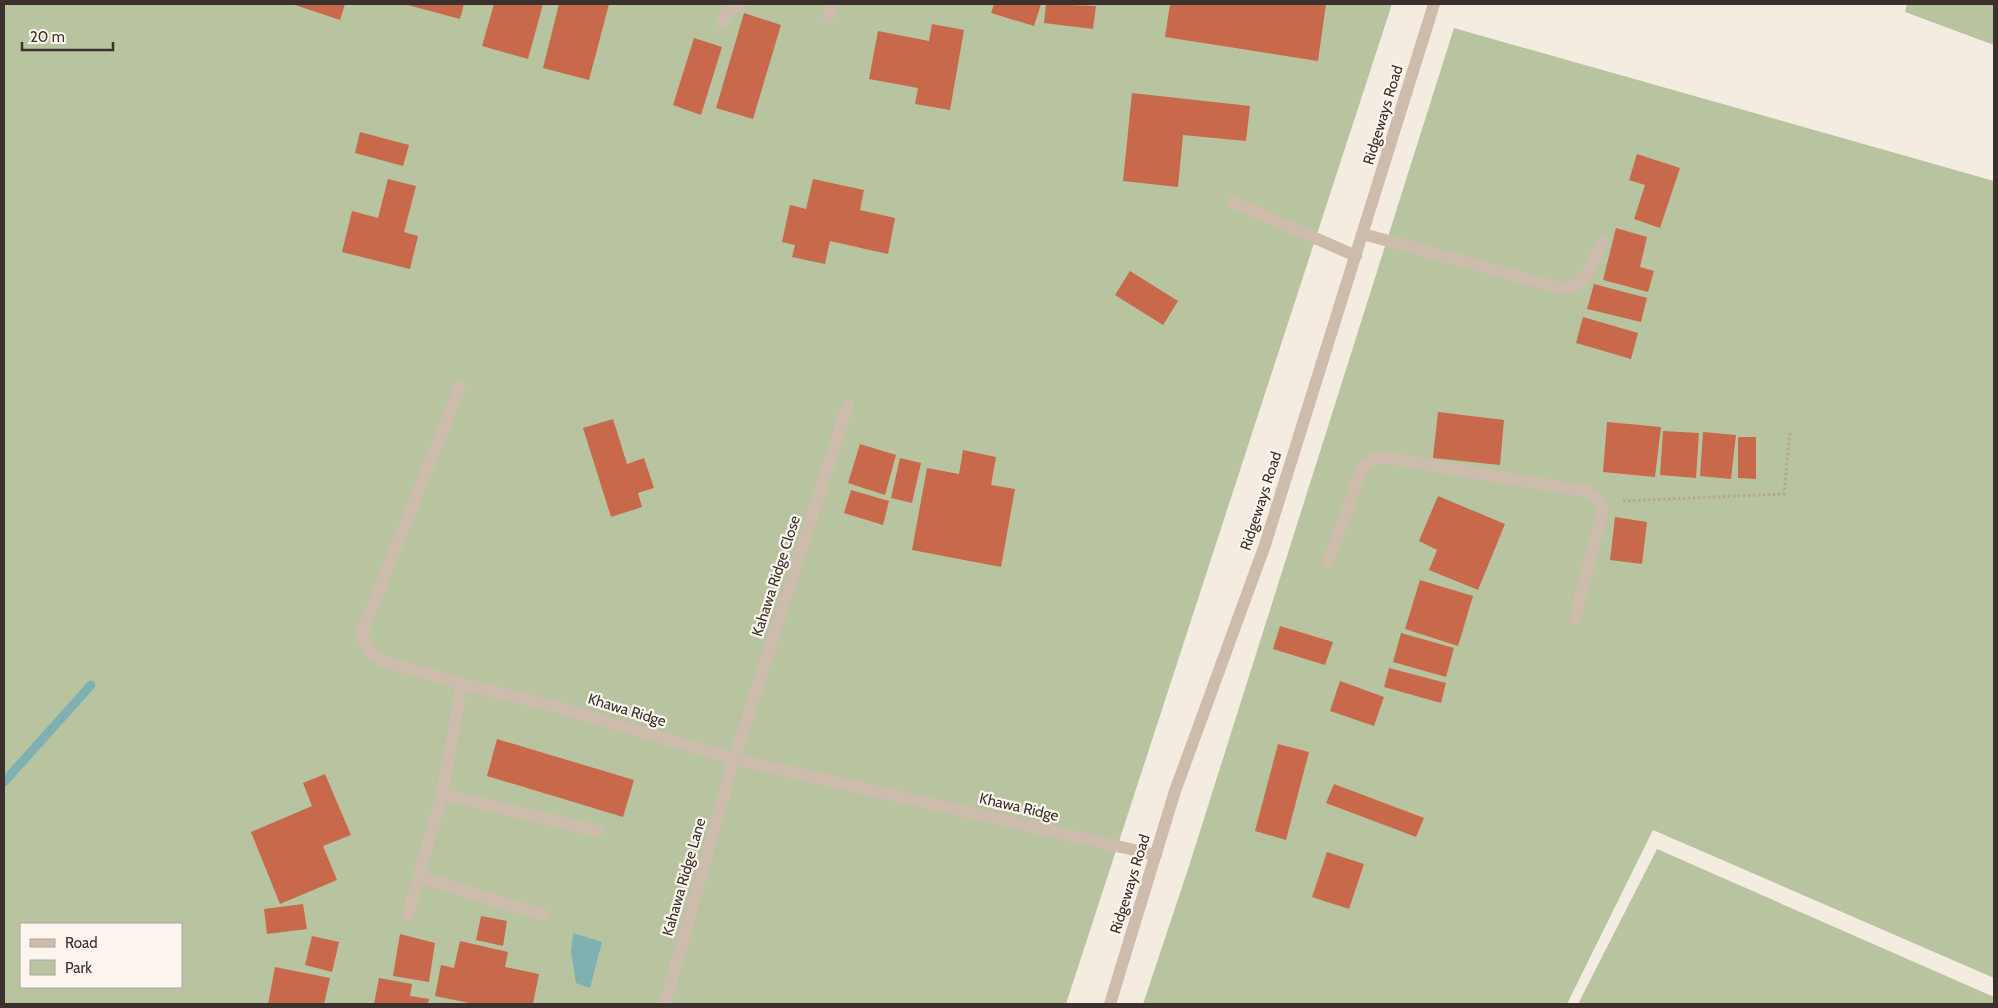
<svg xmlns="http://www.w3.org/2000/svg" width="1998" height="1008" font-family="Cabin,sans-serif">
	<style>
		.green { fill: #b8c4a0; fill-rule: evenodd }
		.water { fill: #7fb0b2 }
		.lines { fill: none; stroke-linecap: round; stroke-linejoin: round }
		.stream { stroke: #7fb0b2; stroke-width: 9 }
		.building { fill: #c8694b }
		.path { stroke: #b9a596; stroke-width: 3; stroke-dasharray: 2.5 2.5; stroke-linecap: butt }
		.minor { stroke: #cdbbac; stroke-width: 12 }
		.labels { text-anchor: middle; stroke-width: 4.5; stroke-linejoin: round; paint-order: stroke }
		.street-label { font-size: 15px; fill: #3b302b; stroke: #fbf5ee }
	</style>
	<rect width="100%" height="100%" fill="#f4ebe1"/>
	<!-- green -->
	<path class="green" d="M4,4H1392L1066,1004H4ZM21,924H181V987H21Z
		M1907,4H1994V45L1905,12Z
		M1454,28L1994,181V978L1653,830L1567,1004H1143L1189,866Z
		M1657,849L1994,997V1004H1578Z"/>
	<!-- water -->
	<path class="water" d="M573,933L602,942L590,988L576,983L571,952Z"/>
	<g class="lines">
		<!-- stream -->
		<path class="stream" d="M4,782L91,685"/>
	</g>
	<!-- building -->
	<path class="building" d="M292,4H345L340,20Z
		M404,4H464L460,19Z
		M494,4H543L528,59L482,46Z
		M559,4H609L589,80L543,68Z
		M994,4H1041L1034,26L991,13Z
		M1046,4L1096,6L1093,29L1044,23Z
		M1170,4H1326L1318,61L1165,37Z
		M744,13L781,25L753,119L716,108Z
		M932,24L964,30L950,110L915,104L918,88L869,79L878,31L929,41Z
		M694,38L722,47L701,115L673,105Z
		M1132,93L1250,106L1246,141L1183,135L1178,187L1123,181Z
		M360,132L409,145L403,166L355,153Z
		M1637,154L1680,168L1660,228L1634,219L1645,185L1629,180Z
		M388,179L416,186L404,232L418,236L410,269L342,252L352,211L378,218Z
		M813,179L864,190L860,210L895,218L888,254L830,241L825,264L792,257L795,245L782,242L790,205L806,209Z
		M1616,228L1647,237L1640,267L1654,271L1648,292L1603,280Z
		M1130,271L1178,301L1163,325L1115,295Z
		M1594,284L1647,298L1641,322L1587,309Z
		M1583,317L1638,333L1631,359L1576,343Z
		M1438,412L1504,420L1500,465L1433,458Z
		M613,419L627,464L644,458L654,488L638,493L642,507L611,517L583,428Z
		M1607,422L1661,427L1655,477L1603,472Z
		M1663,431L1699,433L1696,478L1660,475Z
		M1703,432L1736,435L1731,479L1700,476Z
		M1738,437H1756V479L1738,478Z
		M860,444L896,455L885,495L848,483Z
		M963,450L996,457L991,485L1015,489L1001,567L912,550L927,468L959,474Z
		M900,458L921,463L912,503L891,498Z
		M851,490L889,501L883,525L844,513Z
		M1438,496L1505,524L1478,590L1429,570L1437,550L1419,541Z
		M1615,517L1647,522L1642,564L1610,560Z
		M1420,580L1473,596L1458,646L1405,629Z
		M1280,626L1333,642L1325,665L1273,649Z
		M1401,633L1454,648L1446,677L1393,662Z
		M1389,668L1446,683L1441,703L1384,687Z
		M1340,681L1384,697L1374,726L1330,711Z
		M497,739L634,780L623,817L487,776Z
		M1278,744L1309,752L1286,840L1255,831Z
		M325,774L351,835L323,846L337,880L280,904L251,832L312,806L303,783Z
		M1334,784L1424,818L1416,837L1326,803Z
		M1327,852L1364,864L1349,909L1312,897Z
		M303,904L307,929L267,934L264,909Z
		M481,916L507,921L503,946L476,940Z
		M400,934L435,943L429,982L393,976Z
		M312,936L339,942L332,972L305,965Z
		M460,941L508,952L505,967L539,974L533,1004H474L435,996L441,965L454,968Z
		M275,967L330,978L324,1004H268Z
		M379,978L412,984L410,996L429,999L428,1004H374Z"/>
	<g class="lines">
		<!-- path -->
		<path class="path" d="M1623,501L1784,494L1790,431"/>
		<!-- minor -->
		<path class="minor" d="M828,18L833,4
			M722,22L727,12L740,4
			M1233,202L1356,256
			M1363,234L1560,288C1585,291 1592,263 1602,243
			M460,387L361,635L372,653L383,661L462,684L554,706L734,759L1156,855
			M1328,563L1362,468L1371,460L1382,457L1589,492C1597,498 1603,503 1602,513L1575,618
			M442,794L597,831
			M419,877L543,915
			M408,915L442,794L462,684
			M665,1004L734,759L848,404
			M1110,1004L1175,791L1265,545L1434,4"/>
	</g>
	<g class="labels">
		<!-- street labels -->
		<g class="street-label">
			<text transform="translate(1383 115) rotate(-73)" y="5">Ridgeways Road</text>
			<text transform="translate(1261 501) rotate(-72)" y="5">Ridgeways Road</text>
			<text transform="translate(776 576) rotate(-72)" y="5">Kahawa Ridge Close</text>
			<text transform="translate(627 710) rotate(17)" y="5">Khawa Ridge</text>
			<text transform="translate(1019 807) rotate(13)" y="5">Khawa Ridge</text>
			<text transform="translate(684 877) rotate(-74)" y="5">Kahawa Ridge Lane</text>
			<text transform="translate(1130 884) rotate(-73)" y="5">Ridgeways Road</text>
		</g>
	</g>
	<!-- border -->
	<rect width="1998" height="1008" fill="none" stroke="#3b302b" stroke-width="10"/>
	<!-- legend -->
	<rect x="20" y="923" width="162" height="65" fill="#fbf5ee" stroke="#aea6a0"/>
	<rect x="30" y="939" width="25" height="8" fill="#cdbbac" stroke="#aea6a0"/>
	<text x="65" y="948" font-size="15" fill="#3b302b">Road</text>
	<rect x="30" y="960" width="25" height="15" fill="#b8c4a0" stroke="#aea6a0"/>
	<text x="65" y="973" font-size="15" fill="#3b302b">Park</text>
	<!-- scale -->
	<path d="M22 42v8h91v-8" fill="none" stroke="#3b302b" stroke-width="2.5"/>
	<text x="30" y="42" font-size="15" fill="#3b302b" stroke="#fbf5ee" stroke-width="4" paint-order="stroke">20 m</text>
</svg>
